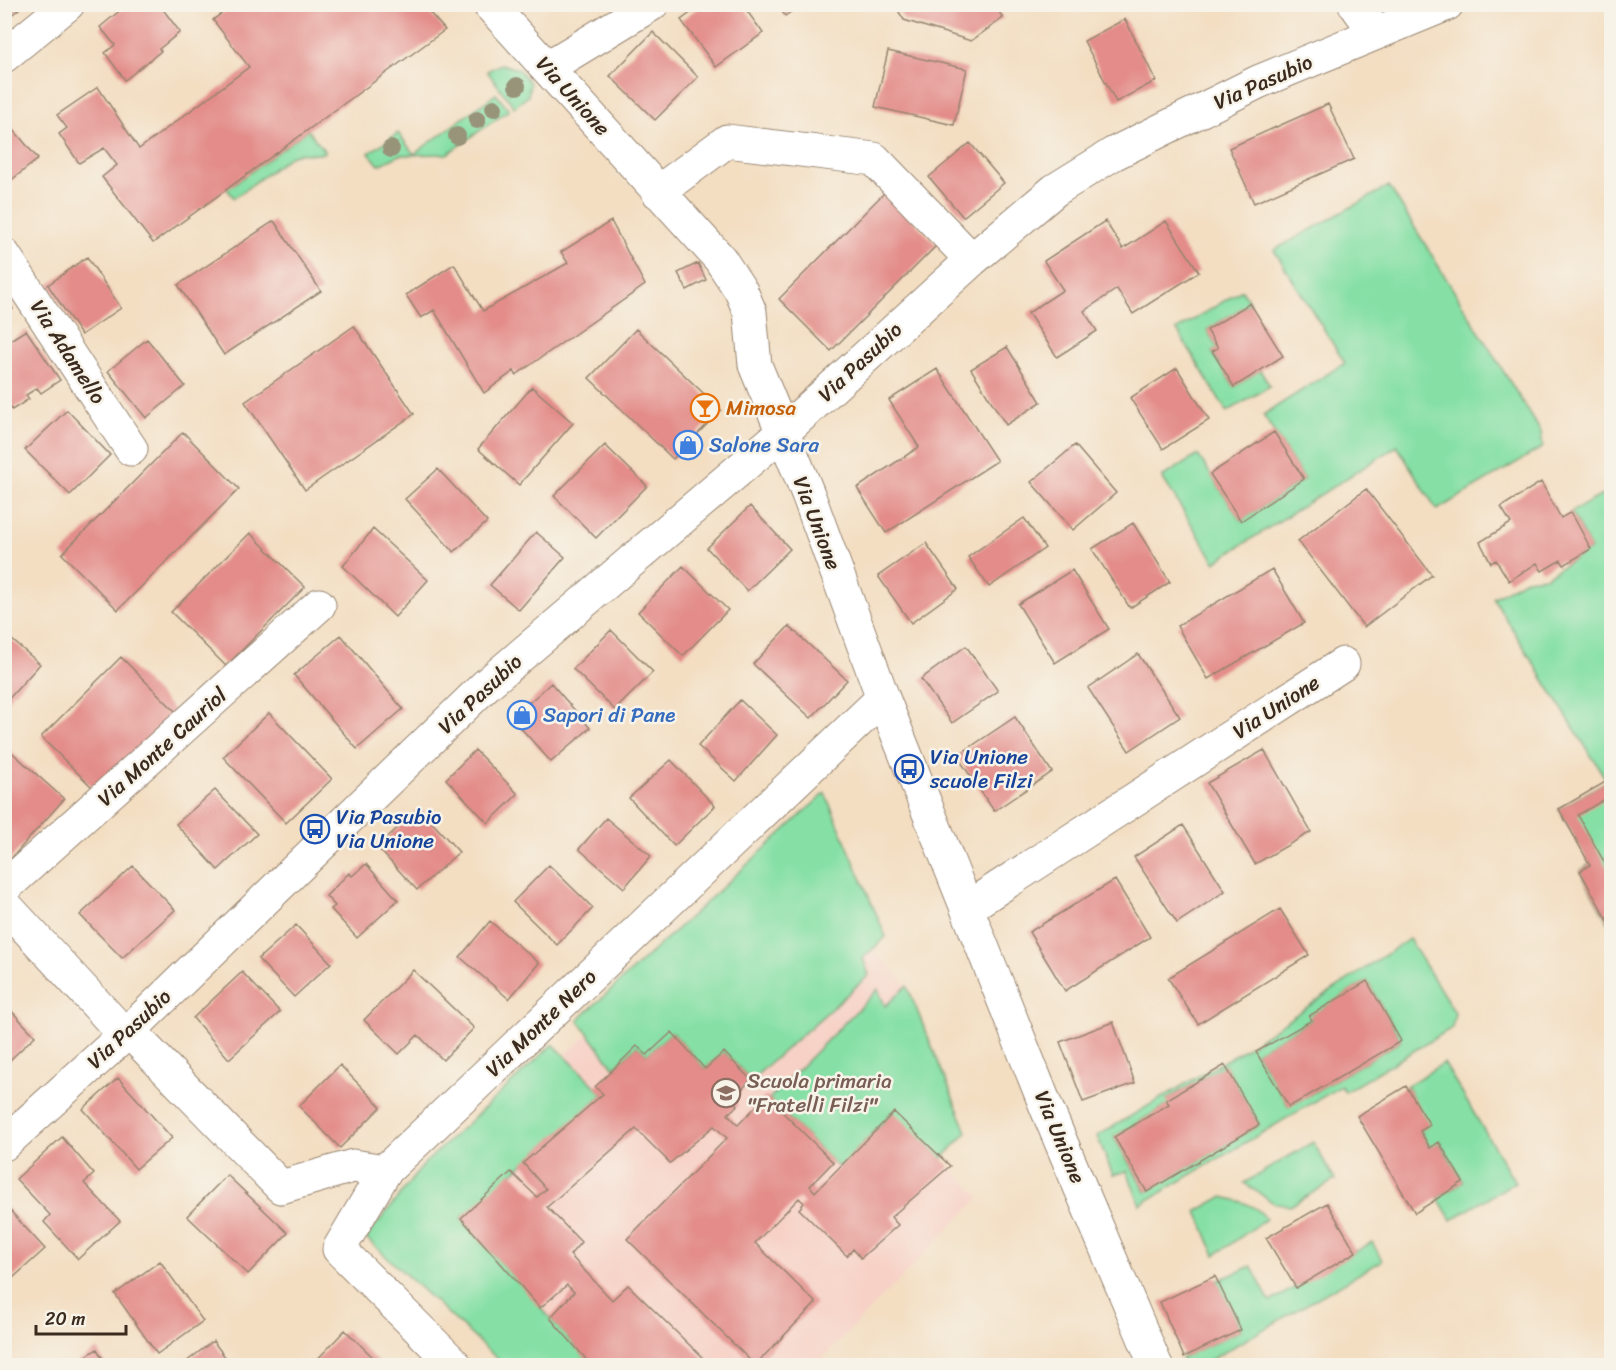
<svg xmlns="http://www.w3.org/2000/svg" width="1616" height="1370" font-family="Sriracha,sans-serif">
	<style>
		.built { fill: #f7d1c6 }
		.green { fill: #86e0a6; stroke: #608562; stroke-width: 1.5; fill-rule: evenodd }
		.building { fill: #e38c89 }
		.lines { fill: none; stroke-linecap: round; stroke-linejoin: round }
		.minor-casing { stroke: #978470; stroke-width: 35 }
		.minor { stroke: #fff; stroke-width: 33 }
		.tree { fill: #98947a }
		.labels { text-anchor: middle; stroke-width: 5; stroke-linejoin: round; paint-order: stroke }
		.street-label { font-size: 21px; fill: #3b2a1e; stroke: #f7f3e8 }
		.food-label { font-size: 21px; fill: #c56008; stroke: #f7f3e8; text-anchor: start }
		.shop-label { font-size: 21px; fill: #366cbe; stroke: #f7f3e8; text-anchor: start }
		.transit-label { font-size: 21px; fill: #164399; stroke: #f7f3e8; text-anchor: start }
		.education-label { font-size: 21px; fill: #785e54; stroke: #f7f3e8; text-anchor: start }
	</style>
	<rect width="100%" height="100%" fill="#f7f3e8"/>
	<filter id="ink" filterUnits="userSpaceOnUse"><feTurbulence type="fractalNoise" baseFrequency=".0167" numOctaves="2"/><feDisplacementMap in="SourceGraphic" scale="12" xChannelSelector="R" yChannelSelector="G"/><feConvolveMatrix kernelMatrix="1 2 1 2 8 2 1 2 1" color-interpolation-filters="sRGB"/></filter>
	<filter id="wash" filterUnits="userSpaceOnUse"><feTurbulence type="fractalNoise" baseFrequency=".008" numOctaves="4" result="noise"/><feDisplacementMap in="SourceGraphic" scale="24" xChannelSelector="R" yChannelSelector="G"/><feGaussianBlur stdDeviation="1.35" result="paint"/><feColorMatrix in="noise" values="0 0 0 0 0 0 0 0 0 0 0 0 0 0 0 0 0 1.4 0 .05"/><feComposite in="paint" operator="in"/></filter>
	<g filter="url(#wash)">
		<rect width="100%" height="100%" fill="#f3dec2"/>
		<!-- built -->
		<path class="built" d="M825,793L886,937L874,950L907,986L967,1132L942,1159L980,1197L816,1365H505L366,1238L425,1163L553,1044L565,1055L588,1034L578,1020Z"/>
		<!-- green -->
		<path class="green" d="M501,64L518,69L530,83L528,96L514,107L487,71Z
			M496,94L509,110L447,154L400,155L379,165L369,153L398,133L414,154Z
			M308,130L325,152C314,158 303,150 292,155L234,198L227,189Z
			M1389,186L1541,432L1543,447L1437,510L1397,446L1215,562L1162,477L1198,455L1241,521L1304,479L1263,415L1345,363L1274,250Z
			M1242,290L1250,303L1207,330L1218,348L1212,352L1234,387L1260,370L1270,386L1227,412L1177,330Z
			M1602,495L1612,511L1611,928L1580,871L1590,864L1559,809L1607,781L1493,598L1526,579L1545,577L1591,549L1571,512Z
			M825,793L886,937L863,958L869,975L751,1080L724,1052L705,1069L672,1032L647,1055L637,1046L614,1068L578,1020Z
			M1409,939L1455,1013L1452,1028L1345,1092L1341,1086L1140,1205L1127,1171L1113,1175L1097,1136L1243,1050ZM1367,981L1401,1041L1289,1107L1256,1052L1312,1020L1310,1016ZM1225,1065L1259,1125L1146,1192L1114,1137L1169,1104L1167,1099Z
			M907,986L967,1132L942,1159L893,1112L839,1168L769,1099L878,989L885,1006Z
			M553,1044L603,1094L461,1218L592,1365H504L366,1238L425,1163Z
			M1444,1063L1515,1182L1451,1220L1438,1198L1463,1182L1440,1142L1430,1148L1420,1131L1429,1125L1406,1086Z
			M1313,1142L1335,1180L1290,1206L1274,1203L1244,1183Z
			M1222,1197C1237,1200 1258,1205 1266,1219L1215,1255L1197,1211Z
			M1372,1242L1382,1260L1380,1262L1202,1365H1184L1181,1358L1241,1330L1217,1281L1251,1266L1270,1302Z"/>
		<g id="blocks">
			<!-- building -->
			<path class="building" d="M4,4H25L4,21Z
				M128,4H159L180,32L159,49L161,51L125,80L105,53L115,45L100,27Z
				M234,4H422L445,30L153,243L102,177L117,165L104,148L79,163L59,134L67,128L57,115L98,87L139,149L249,67L213,20Z
				M703,4H742L763,33L716,67L681,20Z
				M777,4H802L785,16Z
				M894,4H994L1003,18L971,41L904,20Z
				M1125,19L1156,81L1116,102L1084,41Z
				M653,32L698,77L655,120L610,76Z
				M888,51L967,69L954,125L875,107Z
				M1328,104L1354,159L1254,203L1229,148Z
				M4,118L38,159L4,186Z
				M970,143L1004,183L963,217L929,177Z
				M885,192L937,245L831,351L779,299Z
				M274,221L321,291L224,355L178,285Z
				M611,221L645,285L516,375L514,371L484,393L434,310L421,318L406,295L454,264L483,311L568,263L561,252Z
				M1105,221L1123,249L1166,221L1199,272L1133,314L1117,289L1084,311L1097,331L1057,357L1028,313L1063,290L1044,261Z
				M87,257L121,308L81,335L48,285Z
				M698,263L706,280L687,290L678,273Z
				M4,296L13,309L4,315Z
				M1250,303L1283,356L1234,387L1212,351L1218,348L1207,330Z
				M354,326L414,414L305,490L245,402Z
				M636,329L721,410L673,459L589,378Z
				M26,330L60,380L41,393L37,388L26,395L29,399L12,410L4,397V344Z
				M147,339L185,386L146,418L108,371Z
				M1007,347L1041,402L1006,425L971,369Z
				M1177,368L1209,420L1163,449L1130,398Z
				M937,369L997,461L886,533L857,488L919,447L889,400Z
				M532,387L573,423L519,485L478,449Z
				M67,410L110,455L70,495L25,450Z
				M183,432L239,489L118,610L62,554Z
				M1274,432L1304,479L1241,521L1210,474Z
				M605,445L647,486L596,538L554,496Z
				M1075,445L1116,493L1073,530L1031,482Z
				M438,469L487,522L454,552L405,499Z
				M1541,482L1561,518L1571,512L1591,549L1564,565L1561,560L1542,571L1537,563L1509,581L1496,560L1491,563L1480,542L1511,523L1501,507Z
				M1366,489L1432,575L1364,627L1298,541Z
				M750,506L790,549L747,591L707,548Z
				M1024,518L1045,548L989,587L968,557Z
				M1133,523L1170,582L1130,608L1092,549Z
				M373,529L428,580L395,617L343,566Z
				M536,532L565,557L519,610L490,585Z
				M250,533L305,587L226,666L171,612Z
				M926,543L958,589L911,623L878,576Z
				M683,566L728,610L683,656L638,612Z
				M1272,569L1304,623L1208,679L1177,626Z
				M1072,570L1109,629L1055,663L1018,604Z
				M789,626L847,680L811,718L753,664Z
				M611,630L653,672L615,710L573,669Z
				M4,633L40,664L4,704Z
				M341,635L403,709L357,749L294,675Z
				M966,646L998,691L952,723L921,679Z
				M1138,654L1180,717L1129,751L1088,688Z
				M121,657L176,712L96,791L41,737Z
				M551,683L590,728L551,762L512,718Z
				M740,700L777,735L736,781L698,746Z
				M269,713L332,779L286,823L223,757Z
				M1015,717L1052,772L994,811L957,756Z
				M6,747L64,799L8,862L4,858Z
				M475,750L518,794L488,823L446,779Z
				M1264,750L1311,832L1255,864L1207,783Z
				M671,760L715,806L674,846L629,798Z
				M1607,781L1612,788V795L1578,815L1607,867L1612,864V928L1580,871L1590,865L1559,809Z
				M215,790L257,834L218,870L176,824Z
				M419,808L459,852L417,890L377,847Z
				M606,818L651,856L624,888L579,849Z
				M1183,825L1225,891L1177,923L1134,857Z
				M366,864L398,900L357,938L331,909L335,906L326,896L349,873L352,876Z
				M549,865L593,908L557,945L513,902Z
				M133,866L175,910L122,958L80,915Z
				M1115,880L1150,937L1065,991L1029,932Z
				M1280,909L1309,955L1198,1024L1168,978Z
				M490,921L539,963L509,999L460,957Z
				M296,925L331,963L294,997L258,959Z
				M413,970L474,1028L443,1060L418,1035L399,1054L364,1020Z
				M242,972L280,1012L229,1059L193,1018Z
				M1367,981L1401,1041L1289,1107L1256,1052L1312,1020L1309,1016Z
				M4,1003L35,1036L9,1061L4,1056Z
				M1113,1022L1135,1083L1083,1102L1060,1042Z
				M672,1032L705,1069L724,1052L751,1080L733,1098L738,1105L728,1114L738,1125L766,1096L833,1162L810,1186L815,1192L894,1112L950,1166L891,1217L898,1225L861,1258L853,1249L847,1256L799,1209L804,1203L799,1198L755,1243L816,1303L755,1365L627,1239L727,1138L714,1126L670,1163L636,1129L547,1207L581,1242L570,1255L612,1300L628,1285L711,1366H592L550,1318L574,1292L567,1285L540,1308L461,1218L511,1172L537,1197L546,1189L523,1163L603,1094L595,1087L637,1046L647,1055Z
				M340,1065L381,1107L340,1148L299,1106Z
				M1225,1065L1259,1125L1147,1192L1114,1137L1169,1104L1166,1100Z
				M118,1078L172,1138L136,1169L83,1109Z
				M1406,1086L1430,1125L1420,1131L1430,1148L1439,1142L1463,1182L1415,1213L1357,1116Z
				M62,1137L94,1174L84,1183L120,1221L78,1259L44,1222L50,1215L16,1179Z
				M227,1175L288,1233L248,1274L187,1216Z
				M1327,1203L1356,1252L1296,1288L1266,1238Z
				M4,1204L45,1249L4,1286Z
				M160,1261L203,1321L157,1354L115,1294Z
				M1215,1276L1241,1330L1184,1357L1160,1302Z
				M345,1330L382,1366H311Z
				M213,1341L232,1366H181Z
				M97,1349L107,1366H72Z"/>
		</g>
	</g>
	<g filter="url(#ink)">
		<use href="#blocks" fill-opacity="0" stroke="#978470" stroke-width="1.5"/>
		<g class="lines">
			<!-- minor casing -->
			<g class="minor-casing">
				<path id="minor" d="M489,4L720,259L741,291L750,312L755,365L808,494L883,698L1047,1109L1156,1366
					M1355,4L1375,32
					M4,56L68,4
					M548,67L652,4
					M658,192L727,141L874,159L972,260
					M4,255L131,449
					M4,888L319,605
					M4,904L124,1034
					M967,908L1343,664
					M129,1031L281,1187L353,1166L385,1171
					M4,1144L129,1031L486,685L781,434L972,260L1055,190L1113,154L1258,82L1447,4
					M456,1366L339,1249L385,1171L883,698"/>
			</g>
			<!-- minor -->
			<use href="#minor" class="minor"/>
		</g>
		<!-- trees -->
		<g class="tree">
			<circle cx="517" cy="86" r="9"/>
			<circle cx="494" cy="108" r="9"/>
			<circle cx="477" cy="120" r="9"/>
			<circle cx="457" cy="136" r="9"/>
			<circle cx="391" cy="149" r="9"/>
		</g>
	</g>
	<!-- icons -->
	<defs>
		<g id="bar-ring" transform="scale(1.5)"><circle r="9.5" fill="#f7f3e8" stroke="#e8710a" stroke-width="1.5"/><path d="M-6-5H6L.8 .8V4.5H3.5V6h-7V4.5H-.8V.8Z" fill="#e8710a"/></g>
		<g id="shop-ring" transform="scale(1.5)"><circle r="9.5" fill="#f7f3e8" stroke="#3f7fe0" stroke-width="1.5"/><path d="M-5-2.5h2.3a2.7 3.5 0 0 1 5.4 0H5L5.5 6h-11ZM-1.5-2.5h3a1.5 2.3 0 0 0-3 0Z" fill="#3f7fe0"/></g>
		<g id="bus-ring" transform="scale(1.5)"><circle r="9.5" fill="#f7f3e8" stroke="#1a4fb4" stroke-width="1.5"/><path d="M-5-6H5V4H4V6H2V4H-2V6H-4V4H-5ZM-3.5-4V0h7V-4ZM-3.5 1.2v1.5H-2V1.2ZM2 1.2v1.5H3.5V1.2Z" fill="#1a4fb4"/></g>
		<g id="school-ring" transform="scale(1.5)"><circle r="9.5" fill="#f7f3e8" stroke="#8d6e63" stroke-width="1.5"/><path d="M0-5L7-2L0 1L-7-2ZM-4 1L0 2.5L4 1V4Q0 6-4 4Z" fill="#8d6e63"/></g>
	</defs>
	<g fill-rule="evenodd">
		<use href="#bar-ring" x="705" y="408"/>
		<use href="#shop-ring" x="688" y="445"/>
		<use href="#shop-ring" x="522" y="715"/>
		<use href="#bus-ring" x="909" y="769"/>
		<use href="#bus-ring" x="315" y="829"/>
		<use href="#school-ring" x="726" y="1093"/>
	</g>
	<g class="labels">
		<!-- street labels -->
		<g class="street-label">
			<text transform="translate(1263 82) rotate(-24)" y="7">Via Pasubio</text>
			<text transform="translate(573 96) rotate(48)" y="7">Via Unione</text>
			<text transform="translate(68 352) rotate(57)" y="7">Via Adamello</text>
			<text transform="translate(860 362) rotate(-43)" y="7">Via Pasubio</text>
			<text transform="translate(817 523) rotate(69)" y="7">Via Unione</text>
			<text transform="translate(480 694) rotate(-43)" y="7">Via Pasubio</text>
			<text transform="translate(1276 707) rotate(-33)" y="7">Via Unione</text>
			<text transform="translate(162 747) rotate(-42)" y="7">Via Monte Cauriol</text>
			<text transform="translate(541 1023) rotate(-44)" y="7">Via Monte Nero</text>
			<text transform="translate(129 1029) rotate(-43)" y="7">Via Pasubio</text>
			<text transform="translate(1060 1137) rotate(67)" y="7">Via Unione</text>
		</g>
		<!-- food labels -->
		<g class="food-label">
			<text x="726" y="415">Mimosa</text>
		</g>
		<!-- shop labels -->
		<g class="shop-label">
			<text x="709" y="452">Salone Sara</text>
			<text x="543" y="722">Sapori di Pane</text>
		</g>
		<!-- transit labels -->
		<g class="transit-label">
			<text x="930" y="764">Via Unione<tspan x="930" dy="24">scuole Filzi</tspan></text>
			<text x="336" y="824">Via Pasubio<tspan x="336" dy="24">Via Unione</tspan></text>
		</g>
		<!-- education labels -->
		<g class="education-label">
			<text x="747" y="1088">Scuola primaria<tspan x="747" dy="24">"Fratelli Filzi"</tspan></text>
		</g>
	</g>
	<!-- margin -->
	<rect width="1616" height="1370" fill="none" stroke="#f7f3e8" stroke-width="24"/>
	<!-- scale -->
	<path d="M36 1325v9h90v-9" fill="none" stroke="#3b2a1e" stroke-width="3"/>
	<text x="45" y="1325" font-size="18" fill="#3b2a1e" stroke="#f7f3e8" stroke-width="4.5" paint-order="stroke">20 m</text>
</svg>
